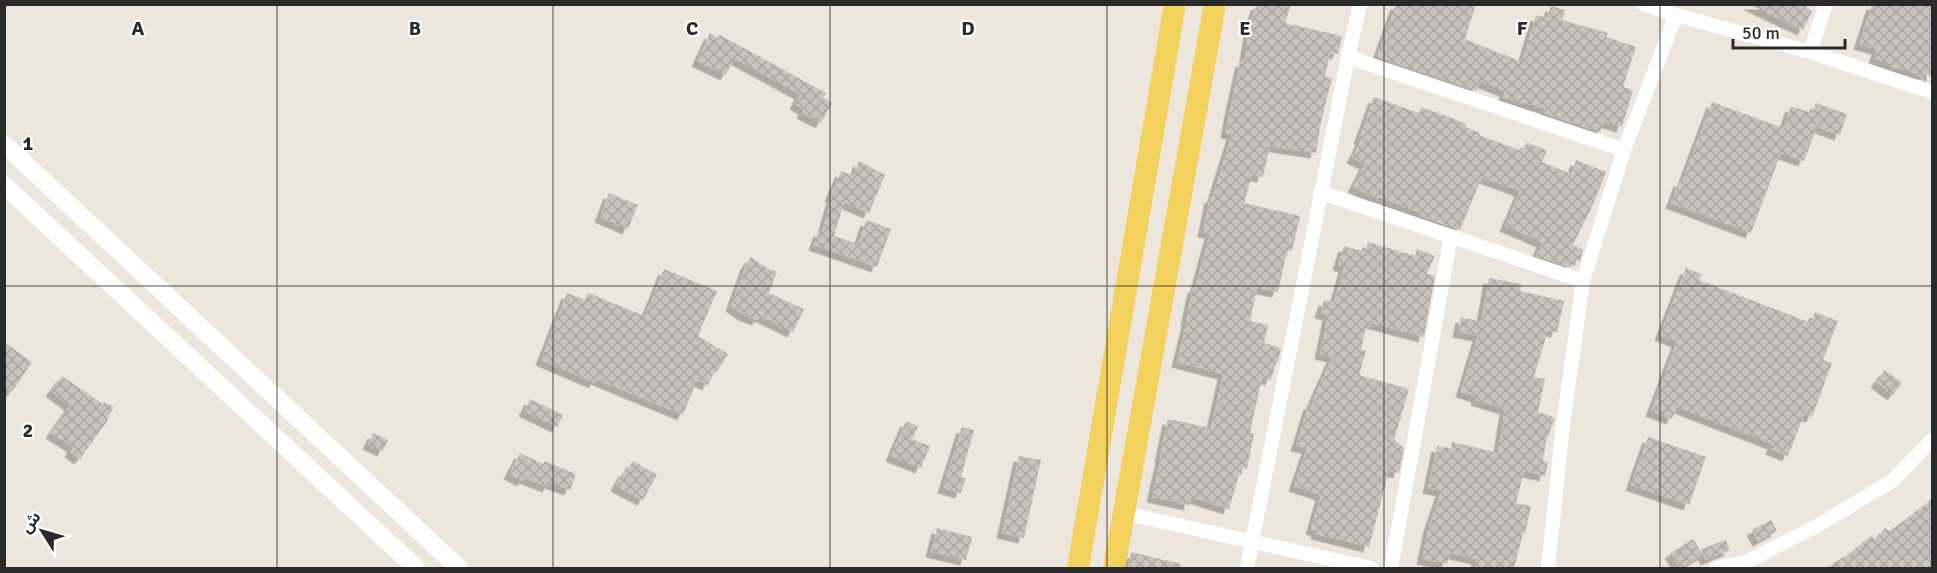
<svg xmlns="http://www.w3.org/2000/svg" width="1937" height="573" font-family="Signika,'Noto Sans Arabic',sans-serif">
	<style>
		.building { fill: url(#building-cross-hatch); filter: url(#shadow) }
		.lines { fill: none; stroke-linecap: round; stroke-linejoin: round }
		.minor { stroke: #fff; stroke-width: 14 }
		.tertiary { stroke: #fff; stroke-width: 18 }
		.primary { stroke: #f2d15c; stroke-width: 22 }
		.grid { fill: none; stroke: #2a2a2a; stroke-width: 1.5; stroke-opacity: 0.55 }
		.grid-label { font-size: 20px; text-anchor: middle; font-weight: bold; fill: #2a2a2a; stroke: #fff; stroke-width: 4.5; stroke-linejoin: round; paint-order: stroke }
	</style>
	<defs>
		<pattern id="building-cross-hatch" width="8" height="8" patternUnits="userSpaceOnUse" patternTransform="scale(1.5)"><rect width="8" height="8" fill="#c8c3bc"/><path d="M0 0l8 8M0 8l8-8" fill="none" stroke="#aca8a2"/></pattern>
		<filter id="shadow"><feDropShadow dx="-5.5" dy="5.5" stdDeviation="0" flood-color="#0004"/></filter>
	</defs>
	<rect width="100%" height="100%" fill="#ede6dc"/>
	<!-- building -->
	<path class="building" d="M1257,4H1291L1285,23L1342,36L1338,54L1330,53L1325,77L1332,78L1321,122L1316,153L1270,146L1263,177L1252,175L1244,203L1300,216L1292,251L1287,250L1278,292L1257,288L1250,321L1268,325L1264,343L1281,348L1278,363H1276L1271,380L1262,378L1250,433H1254L1247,469L1241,468L1229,509L1191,497L1189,505L1152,497L1161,457H1160L1168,419L1211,428L1223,374L1177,362L1187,321H1186L1193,287L1195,288L1210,233L1203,232L1210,197L1212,198L1232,134L1226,133L1230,110L1241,61L1244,62L1251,19Z
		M1396,4H1476L1465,39L1522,62L1536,15L1547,18L1551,6L1565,10L1562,20L1608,33L1606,37L1636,47L1623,87L1633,90L1622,127L1605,122L1600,132L1544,113L1545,108L1503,98L1505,91L1479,81L1477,91L1377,57Z
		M1748,4H1808L1806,8L1812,11L1803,30Z
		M1872,4H1932V76L1925,74L1923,78L1904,68L1903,70L1890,66V64L1874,58L1877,49L1859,44Z
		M710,33L718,38L720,35L826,93L823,98L832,103L821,123L802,113L804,109L795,104L800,94L734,58L726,75L697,61Z
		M1374,97L1419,113L1421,107L1441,114L1467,124L1465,127L1480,133L1479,135L1522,151L1527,142L1547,151L1542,162L1571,174L1576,160L1606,172L1593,205L1573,245L1583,250L1580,261L1574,258L1570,267L1536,256L1542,242L1505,226L1520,191L1482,177L1460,230L1420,216L1422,213L1379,197L1378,199L1353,187L1365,164L1352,158L1361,140L1359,139Z
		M1712,102L1783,128L1791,106L1812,113L1816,103L1847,114L1840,135L1817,127L1804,161L1781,153L1751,233L1671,203L1679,181L1682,182Z
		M859,161L885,175L869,213L844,202L834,236L858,244L866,220L891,229L877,267L814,245L819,231L822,232L832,197L830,196L841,171L853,176Z
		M609,193L638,205L628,229L600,217Z
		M1368,242L1415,256L1417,249L1435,256L1427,274L1435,276L1424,337L1371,323L1370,327L1366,326L1361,350L1366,351L1359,375L1409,389L1394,440L1404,448L1399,473L1389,471L1369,547L1316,534L1317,531L1311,529L1321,495L1294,486L1307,448L1296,446L1309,404H1311L1332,357L1320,354L1328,315L1320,313L1324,300L1334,302L1344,267L1338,265L1344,246L1365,252Z
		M751,257L767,268L777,272L769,293L804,309L793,332L760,316L757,320L744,315L731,306L746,264Z
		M1686,268L1702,274L1699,280L1811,323L1815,312L1838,321L1823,360L1832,363L1812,417L1804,415L1788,456L1771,449L1773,444L1677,407L1672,419L1651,411L1677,342L1660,335Z
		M664,269L717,291L698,336L728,354L716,373L714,372L708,385L697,380L683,415L596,379L595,383L541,360L567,293L585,300L588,293L645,316Z
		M1489,278L1521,284L1520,291L1564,301L1557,332L1548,330L1534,377L1545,379L1538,412L1555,418L1546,442L1543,461L1548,462L1545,476L1524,471L1516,503L1531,506L1525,534H1523L1514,568H1483L1475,566L1477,559L1450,553L1447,564L1422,559L1429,526L1441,491L1428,488L1437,446L1451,449L1452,442L1498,453L1505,409L1476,400L1477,397L1461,392L1478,336L1458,332L1461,317L1481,322Z
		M4,342L32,362L12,392L4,387Z
		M1885,370L1902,383L1893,395L1876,382Z
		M62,376L103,404L104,402L114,407L107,419L108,420L80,459L70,452L73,447L51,433L70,405L51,391Z
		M530,399L563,415L557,427L524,411Z
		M906,421L918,426L912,439L930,446L921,468L891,456Z
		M962,427L974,430L961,477L966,478L961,493L943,488Z
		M373,433L388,440L383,451L368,444Z
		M1648,437L1706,457L1689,505L1631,485Z
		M520,453L543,464L544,461L576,474L570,490L550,483L548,487L525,478L523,481L509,474Z
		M1019,456L1041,460L1024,538L1002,533Z
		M633,461L657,475L643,500L616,486L624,471L625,472Z
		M1932,499V568H1826L1850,553L1871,536L1875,540L1885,528L1890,531Z
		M1771,520L1777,531L1758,541L1752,530Z
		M937,528L972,537L966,560L931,552Z
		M1693,539L1703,555L1680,568L1670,553Z
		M1726,540L1730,550L1706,560L1701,549Z
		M1131,552L1181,564V568H1128Z"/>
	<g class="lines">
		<!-- minor -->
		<path class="minor" d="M1643,4L1676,15L1810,52L1932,92
			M1810,52L1826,4
			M1348,57L1360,4
			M1320,192L1583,281
			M1124,513L1371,568
			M1247,568L1348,57L1624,150
			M1391,568L1451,236
			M1548,568L1563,425L1583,281L1624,150L1676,15
			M1716,568L1746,562L1817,526L1892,481L1932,440"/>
		<!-- tertiary -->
		<path class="tertiary" d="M4,144L459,568
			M4,185L416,568"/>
		<!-- primary -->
		<path class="primary" d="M1078,568L1175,4
			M1114,568L1215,4"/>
	</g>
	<!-- grid -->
	<path class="grid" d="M277,4V568M553,4V568M830,4V568M1107,4V568M1384,4V568M1660,4V568M4,286H1932"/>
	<g class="grid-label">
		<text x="138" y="35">A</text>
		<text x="415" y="35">B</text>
		<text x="692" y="35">C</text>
		<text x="968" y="35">D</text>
		<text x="1245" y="35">E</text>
		<text x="1522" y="35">F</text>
		<text x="28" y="150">1</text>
		<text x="28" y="437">2</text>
	</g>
	<!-- border -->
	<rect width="1937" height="573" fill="none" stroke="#2a2a2a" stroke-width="12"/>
	<!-- north arrow -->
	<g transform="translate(42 531) rotate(307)" stroke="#ffffff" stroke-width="4.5" paint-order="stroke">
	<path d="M0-4.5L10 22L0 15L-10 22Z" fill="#2a2a2a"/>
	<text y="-9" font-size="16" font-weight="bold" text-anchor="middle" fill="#2a2a2a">ش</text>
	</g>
	<!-- scale -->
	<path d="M1733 39v9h112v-9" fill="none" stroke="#2a2a2a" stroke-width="3"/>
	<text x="1742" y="39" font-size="18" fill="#2a2a2a" stroke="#ffffff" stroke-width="4.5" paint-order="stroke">50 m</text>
</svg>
